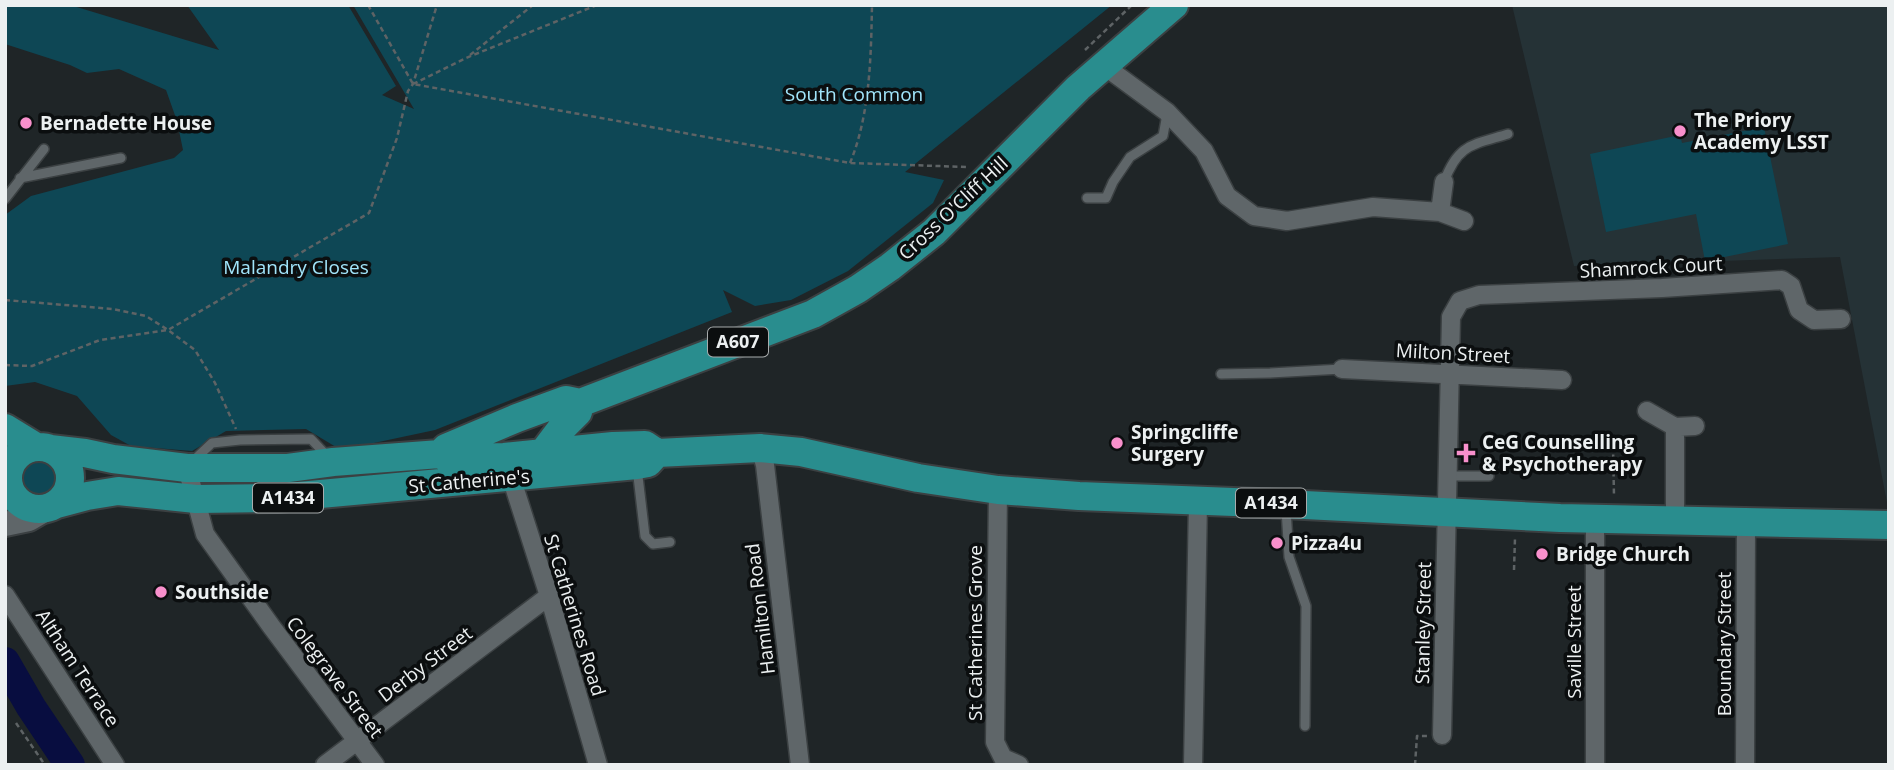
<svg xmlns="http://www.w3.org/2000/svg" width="1894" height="770" font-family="'Open Sans',sans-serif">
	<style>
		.built { fill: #253236 }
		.green { fill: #0e4755 }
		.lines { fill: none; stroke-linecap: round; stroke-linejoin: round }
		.river { stroke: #080d40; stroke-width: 30 }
		.lane-casing { stroke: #3b4042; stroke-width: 12 }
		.street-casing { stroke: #3b4042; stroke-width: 21 }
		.secondary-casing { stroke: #3b4042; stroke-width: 28 }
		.primary-casing { stroke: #3b4042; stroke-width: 32 }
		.path { stroke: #5e6365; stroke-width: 2.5; stroke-dasharray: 5 3.5; stroke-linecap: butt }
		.lane { stroke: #5f6669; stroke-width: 9 }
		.street { stroke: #5f6669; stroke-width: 18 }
		.secondary { stroke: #5f6669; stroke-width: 24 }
		.primary { stroke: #298d8e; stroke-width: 28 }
		.poi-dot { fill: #f890cc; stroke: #0b0e0f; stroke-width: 2.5 }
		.labels { text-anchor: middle; stroke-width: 7; stroke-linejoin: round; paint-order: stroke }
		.shield { fill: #0b0e0f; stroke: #a8acad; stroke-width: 2 }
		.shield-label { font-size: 18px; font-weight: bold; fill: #ecf0f1 }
		.park-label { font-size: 19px; fill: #a1e5fb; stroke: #0b0e0f }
		.poi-label { font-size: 19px; font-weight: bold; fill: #ecf0f1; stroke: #0b0e0f; text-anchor: start }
		.street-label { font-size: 19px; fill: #ecf0f1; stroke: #0b0e0f }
	</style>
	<rect width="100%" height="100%" fill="#1f2527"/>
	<!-- built -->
	<path class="built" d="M1512,5H1889V513L1840,257L1574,266Z"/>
	<!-- green -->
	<path class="green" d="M5,5H70L219,50L187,5H348L396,86L382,95L414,109L353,5H1112L905,172L944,180L933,203L848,271L791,300L755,306L723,290L732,312L435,430L341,450L306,429L226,431L192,451L131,446L111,435L77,396L35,382L5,386V215L31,196L174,158L183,150L177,121L166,90L119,69L87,73L70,65L5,44Z
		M1764,127L1788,244L1705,261L1696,214L1606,232L1590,154L1680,135L1682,143Z
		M21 478a20 20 0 1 1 40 0a20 20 0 1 1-40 0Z"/>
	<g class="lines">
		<!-- river -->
		<path class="river" d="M5,662L31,707L70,765"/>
		<!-- lane casing -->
		<g class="lane-casing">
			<path id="lane" d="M20,178L121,158
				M1444,182C1458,144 1472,145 1508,134
				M1087,198H1106L1113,182L1130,157L1163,136L1167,114
				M5,199L44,149
				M1221,374L1270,373L1342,369
				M193,461L212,443L240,440L311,439L328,457
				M637,468L645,536L653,544L670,542
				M1447,476H1489
				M1286,509L1289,557L1306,606L1305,726"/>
		</g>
		<!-- street casing -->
		<g class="street-casing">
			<path id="street" d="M1103,65L1167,112L1204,151L1227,196L1254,216L1287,221L1373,207L1440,212L1464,221
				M1440,212L1444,182
				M1342,369L1562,380
				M1647,411L1675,427V521
				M1675,427L1695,426
				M760,448L765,465L800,765
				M187,468L205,534L271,626L375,765
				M511,477L549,596L598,765
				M998,490L995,742L1003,758L1019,765
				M1595,519V765
				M5,595L115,765
				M1442,735L1451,317L1460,301L1479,295L1662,288L1782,280L1791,286L1799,310L1814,320L1841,319
				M325,765L549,596
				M1193,765L1198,502
				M1745,765L1746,523"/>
		</g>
		<!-- secondary casing -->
		<g class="secondary-casing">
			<path id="secondary" d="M5,481L8,479
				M5,524L29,519L46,509"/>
		</g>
		<!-- primary casing -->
		<g class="primary-casing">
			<path id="primary" d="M580,403L813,314L858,289L890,267L934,232L1078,88L1174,5
				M5,428L36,447
				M8 478a31 31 0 1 1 62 0a31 31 0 1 1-62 0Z
				M50,449L85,453L113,459L187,468H288L333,462L440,454L448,459L504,457L613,446L645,445L657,453
				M657,453L760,448L801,452L918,478L998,490L1079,496L1285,504L1560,518L1889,525
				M440,454L446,448L517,418L566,400L580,403
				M536,462L561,429L578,412L580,403
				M57,504L87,496L118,491L196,499L277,498L637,465L648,463L657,453"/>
		</g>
		<!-- path -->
		<path class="path" d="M368,5L413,84L850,163L967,167
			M1085,50L1132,5
			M470,55L533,5
			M413,84L466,58L597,5
			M850,163C870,115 871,57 872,5
			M5,300L113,309L146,316L168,330L195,350L215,383L236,429
			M5,365L32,366L100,340L168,330L369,213L397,138L408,91L413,84L437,5
			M1613,446L1614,496
			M1514,570L1515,538
			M16,723L45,765
			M1415,765L1417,736H1427"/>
		<!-- lane -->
		<use href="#lane" class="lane"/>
		<!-- street -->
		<use href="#street" class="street"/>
		<!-- secondary -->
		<use href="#secondary" class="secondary"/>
		<!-- primary -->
		<use href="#primary" class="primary"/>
	</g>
	<!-- markers -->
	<g class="poi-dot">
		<circle cx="26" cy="123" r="7"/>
		<circle cx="1680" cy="131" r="7"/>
		<circle cx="1117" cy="443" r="7"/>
		<path d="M1462.5 442.5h7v7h7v7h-7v7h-7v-7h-7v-7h7z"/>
		<circle cx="1277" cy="543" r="7"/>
		<circle cx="1542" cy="554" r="7"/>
		<circle cx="161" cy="592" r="7"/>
	</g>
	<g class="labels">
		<!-- shield labels -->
		<g class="shield">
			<rect x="708" y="327.5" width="60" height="29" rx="5"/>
			<rect x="253" y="483.5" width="70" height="29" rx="5"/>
			<rect x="1236" y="488.5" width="70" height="29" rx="5"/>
		</g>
		<g class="shield-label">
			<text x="738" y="348">A607</text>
			<text x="288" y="504">A1434</text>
			<text x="1271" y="509">A1434</text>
		</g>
		<!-- park labels -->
		<g class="park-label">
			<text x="854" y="101">South Common</text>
			<text x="296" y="274">Malandry Closes</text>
		</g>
		<!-- poi labels -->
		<g class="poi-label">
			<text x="1694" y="127">The Priory<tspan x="1694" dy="22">Academy LSST</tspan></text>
			<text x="40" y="130">Bernadette House</text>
			<text x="1131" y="439">Springcliffe<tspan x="1131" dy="22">Surgery</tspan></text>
			<text x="1482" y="449">CeG Counselling<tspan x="1482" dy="22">&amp; Psychotherapy</tspan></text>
			<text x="1291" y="550">Pizza4u</text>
			<text x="1556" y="561">Bridge Church</text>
			<text x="175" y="599">Southside</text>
		</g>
		<!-- street labels -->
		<g class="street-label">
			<text transform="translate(953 208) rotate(-43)" y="7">Cross O'Cliff Hill</text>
			<text transform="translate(1651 267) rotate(-3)" y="7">Shamrock Court</text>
			<text transform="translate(1453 353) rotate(3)" y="7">Milton Street</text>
			<text transform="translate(469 481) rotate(-5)" y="7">St Catherine's</text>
			<text transform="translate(760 609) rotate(-97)" y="7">Hamilton Road</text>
			<text transform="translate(575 615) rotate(73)" y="7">St Catherines Road</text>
			<text transform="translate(1423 623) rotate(-89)" y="7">Stanley Street</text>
			<text transform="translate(975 633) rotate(-90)" y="7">St Catherines Grove</text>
			<text transform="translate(1574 642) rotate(-90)" y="7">Saville Street</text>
			<text transform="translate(1724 644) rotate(-90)" y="7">Boundary Street</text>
			<text transform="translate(425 664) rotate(-37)" y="7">Derby Street</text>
			<text transform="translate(78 668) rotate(57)" y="7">Altham Terrace</text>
			<text transform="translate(335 677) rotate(53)" y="7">Colegrave Street</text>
		</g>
	</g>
	<!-- border -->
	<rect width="1894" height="770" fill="none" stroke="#ecf0f1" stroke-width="14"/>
</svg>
